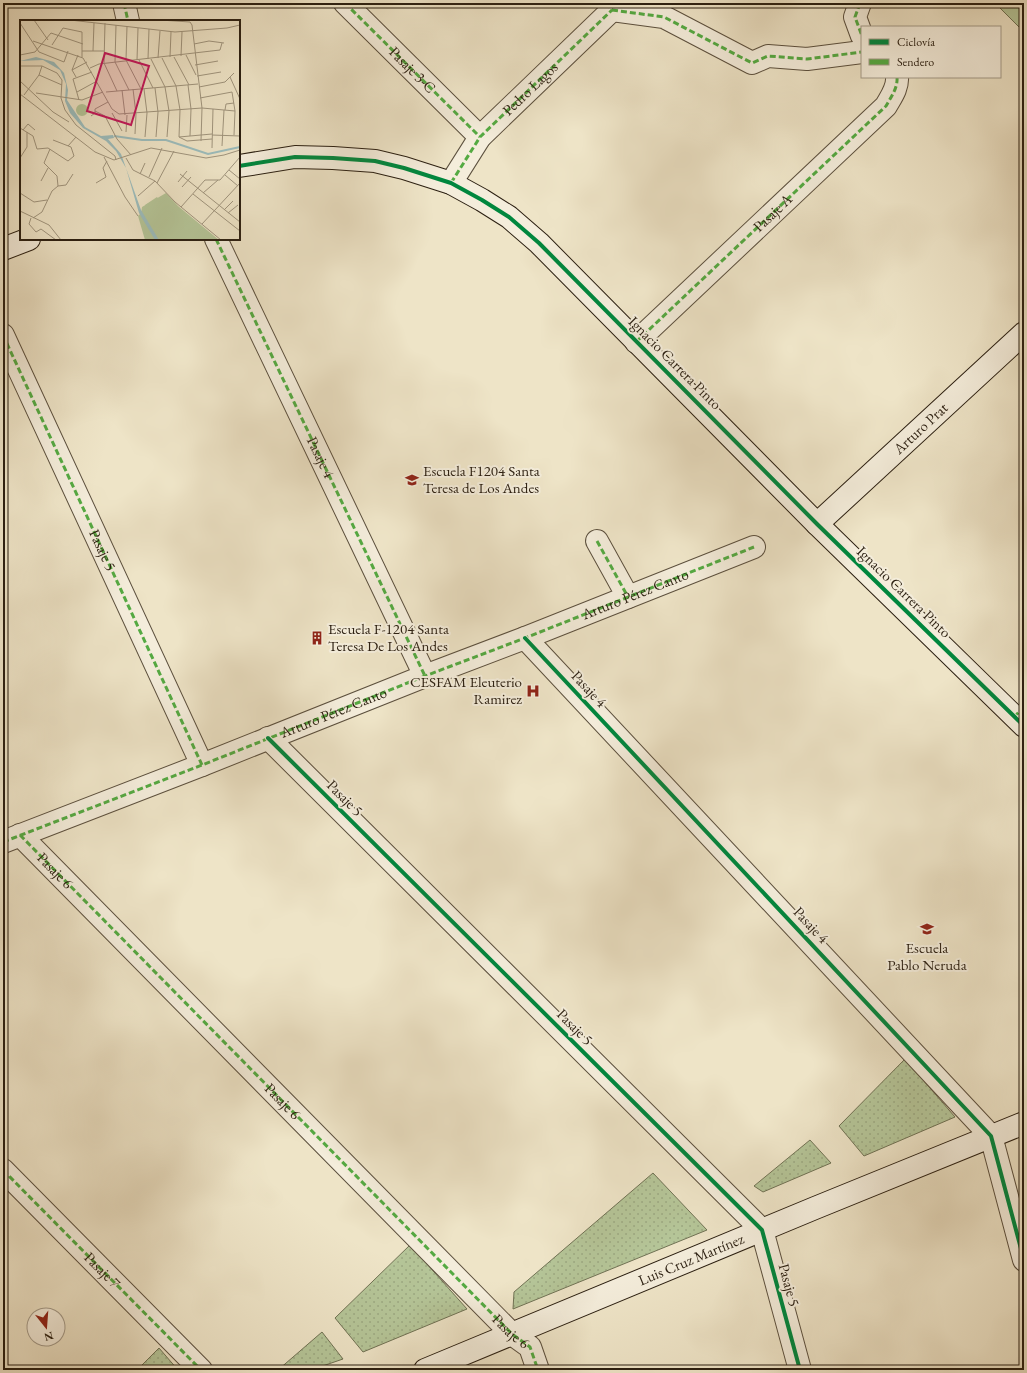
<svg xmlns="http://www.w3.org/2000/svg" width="1027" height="1373" font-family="'EB Garamond',serif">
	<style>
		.grass { fill: url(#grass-dots); stroke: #707254 }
		.pitch { fill: #b5c598; stroke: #707254 }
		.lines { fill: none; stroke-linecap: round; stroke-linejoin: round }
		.street-casing { stroke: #5c503e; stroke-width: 24 }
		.secondary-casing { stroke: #2b1f11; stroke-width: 24 }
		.street { stroke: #f4eddb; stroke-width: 22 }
		.secondary { stroke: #f4eddb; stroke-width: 22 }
		.quiet { stroke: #54aa42; stroke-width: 3; stroke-dasharray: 6 3; stroke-linecap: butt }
		.cycleway-casing { stroke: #f4eddb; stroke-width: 6 }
		.cycleway { stroke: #00873e; stroke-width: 4 }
		.labels { text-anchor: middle; stroke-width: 4; stroke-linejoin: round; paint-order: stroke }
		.street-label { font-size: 15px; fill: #2b1f11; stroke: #f4eddb }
		.poi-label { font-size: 15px; fill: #2b1f11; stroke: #f4eddb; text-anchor: start }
		.inset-river { fill: none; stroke: #9cbdbd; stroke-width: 2 }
		.inset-road { fill: none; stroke: #a0957e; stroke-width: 1 }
		.view { fill: #c2185b; fill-opacity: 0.15; stroke: #c2185b; stroke-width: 2 }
		.inset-edge { fill: none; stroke: #2b1f11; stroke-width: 2 }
	</style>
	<defs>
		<pattern id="grass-dots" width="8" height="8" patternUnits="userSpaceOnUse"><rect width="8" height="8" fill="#b5c598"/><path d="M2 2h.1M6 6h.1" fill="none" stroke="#9ca982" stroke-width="1.8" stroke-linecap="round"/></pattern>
	</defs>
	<rect width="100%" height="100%" fill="#eee4c7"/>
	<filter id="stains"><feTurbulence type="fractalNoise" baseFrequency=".005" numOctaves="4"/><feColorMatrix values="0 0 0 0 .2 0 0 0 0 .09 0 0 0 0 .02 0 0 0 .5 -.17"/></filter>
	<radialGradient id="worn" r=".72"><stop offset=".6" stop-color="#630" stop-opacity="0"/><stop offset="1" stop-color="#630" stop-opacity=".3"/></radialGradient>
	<!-- grass -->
	<path class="grass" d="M905,1059L955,1117L864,1156L839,1126Z
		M810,1140L831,1163L763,1192L754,1186Z
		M653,1173L707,1230L513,1309L514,1292Z
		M410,1245L467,1309L363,1352L335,1318Z
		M322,1332L343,1359L311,1370H278Z
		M159,1348L178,1370H137Z"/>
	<!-- pitch -->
	<path class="pitch" d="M995,3H1024V32Z"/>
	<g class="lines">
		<!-- street casing -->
		<g class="street-casing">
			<g id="street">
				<path d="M124,3L128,21"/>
				<path d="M345,3L480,137"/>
				<path d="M860,3L855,17L862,36"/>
				<path d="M612,10L664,17L752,63L768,56L807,59L862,52"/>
				<path d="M451,183L480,137L612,10"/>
				<path id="s1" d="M216,239L425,676"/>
				<path d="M3,335L202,765"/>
				<path d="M636,342L886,106C891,97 898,88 897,77"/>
				<path d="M597,541L628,597"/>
				<path d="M525,638L991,1136L1024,1260"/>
				<path d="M268,738L762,1230L800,1370"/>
				<path d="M20,835L512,1334L530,1347L538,1370"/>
				<path d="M3,842L202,765L425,676L525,638L754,547"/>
				<path id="s2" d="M3,1170L201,1370"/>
			</g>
		</g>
		<!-- secondary casing -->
		<g class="secondary-casing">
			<g id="secondary">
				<path d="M239,166L295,157L333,158L375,161L404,168L451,183L482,200L509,217L539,243L817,524L1024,726"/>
				<path d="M3,249L29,239"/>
				<path id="s3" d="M817,524L1024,333"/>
				<path id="s4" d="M425,1370L815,1208L1024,1123"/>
			</g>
		</g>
		<!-- street -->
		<use href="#street" class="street"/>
		<!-- secondary -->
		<use href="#secondary" class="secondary"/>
		<!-- quiet -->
		<g class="quiet">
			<path d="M124,3L128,21"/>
			<path id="s5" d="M345,3L480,137"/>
			<path d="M605,3L612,10"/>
			<path d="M860,3L855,17L862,36"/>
			<path d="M612,10L664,17L752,63L768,56L807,59L862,52"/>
			<path id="s6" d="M451,183L480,137L612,10"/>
			<path d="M216,239L425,676"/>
			<path id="s7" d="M3,335L202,765"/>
			<path id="s8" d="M636,342L886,106C891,97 898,88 897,77"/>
			<path d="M597,541L628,597"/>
			<path d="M1014,717L1024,707"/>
			<path id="s9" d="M20,835L512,1334L530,1347L538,1370"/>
			<path id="s10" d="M3,842L202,765L425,676L525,638L754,547"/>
			<path d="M3,1170L201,1370"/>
			<path d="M3,1184L10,1177"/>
		</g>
		<!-- cycleway casing -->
		<g class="cycleway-casing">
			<path id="cycleway" d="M239,166L295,157L333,158L375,161L404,168L451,183L482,200L509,217L539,243L817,524L1024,726
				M525,638L991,1136L1024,1260
				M268,738L762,1230L800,1370"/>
		</g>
		<!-- cycleway -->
		<use href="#cycleway" class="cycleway"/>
	</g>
	<!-- icons -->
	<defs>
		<g id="school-bare" transform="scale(1.08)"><path d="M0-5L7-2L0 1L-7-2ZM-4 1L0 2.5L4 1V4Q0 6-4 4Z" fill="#8f2418" stroke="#f4eddb" stroke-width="2.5" paint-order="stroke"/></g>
		<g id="building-bare" transform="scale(1.08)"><path d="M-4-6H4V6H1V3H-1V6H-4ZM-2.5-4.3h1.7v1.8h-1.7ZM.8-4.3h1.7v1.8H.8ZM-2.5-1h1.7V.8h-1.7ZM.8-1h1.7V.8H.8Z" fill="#8f2418" stroke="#f4eddb" stroke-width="2.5" paint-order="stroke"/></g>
		<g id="hospital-bare" transform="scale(1.08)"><path d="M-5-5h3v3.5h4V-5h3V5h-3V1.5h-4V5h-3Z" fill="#8f2418" stroke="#f4eddb" stroke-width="2.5" paint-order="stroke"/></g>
	</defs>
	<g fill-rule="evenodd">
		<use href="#school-bare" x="412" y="480"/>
		<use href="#building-bare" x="317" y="638"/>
		<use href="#hospital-bare" x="533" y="691"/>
		<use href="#school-bare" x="927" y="929"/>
	</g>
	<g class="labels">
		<!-- street labels -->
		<g class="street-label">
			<text dy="5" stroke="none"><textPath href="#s5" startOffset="95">Pasaje 3-C</textPath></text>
			<text dy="5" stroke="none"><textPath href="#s6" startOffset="124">Pedro Lagos</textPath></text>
			<text dy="5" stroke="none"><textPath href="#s8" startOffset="188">Pasaje A</textPath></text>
			<text transform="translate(675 363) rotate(45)" y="5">Ignacio Carrera Pinto</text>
			<text dy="5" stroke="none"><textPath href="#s3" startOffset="141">Arturo Prat</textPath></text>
			<text dy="5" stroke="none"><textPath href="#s1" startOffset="242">Pasaje 4</textPath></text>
			<text dy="5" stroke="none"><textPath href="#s7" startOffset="237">Pasaje 5</textPath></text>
			<text transform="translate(904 592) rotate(44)" y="5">Ignacio Carrera Pinto</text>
			<text dy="5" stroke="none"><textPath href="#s10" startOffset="679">Arturo Pérez Canto</textPath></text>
			<text transform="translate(589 689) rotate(47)" y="5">Pasaje 4</text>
			<text dy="5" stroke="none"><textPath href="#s10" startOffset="355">Arturo Pérez Canto</textPath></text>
			<text transform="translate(345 798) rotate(45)" y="5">Pasaje 5</text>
			<text dy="5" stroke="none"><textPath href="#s9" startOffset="50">Pasaje 6</textPath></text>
			<text transform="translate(811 925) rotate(47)" y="5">Pasaje 4</text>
			<text transform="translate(575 1027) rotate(45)" y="5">Pasaje 5</text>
			<text dy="5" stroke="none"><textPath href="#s9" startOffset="374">Pasaje 6</textPath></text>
			<text dy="5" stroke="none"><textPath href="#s4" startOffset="288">Luis Cruz Martínez</textPath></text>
			<text dy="5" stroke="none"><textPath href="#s2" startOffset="141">Pasaje 7</textPath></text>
			<text transform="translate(789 1285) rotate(75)" y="5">Pasaje 5</text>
			<text dy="5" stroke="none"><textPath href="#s9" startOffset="698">Pasaje 6</textPath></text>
		</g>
		<!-- poi labels -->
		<g class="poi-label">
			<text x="423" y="476">Escuela F1204 Santa<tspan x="423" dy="17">Teresa de Los Andes</tspan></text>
			<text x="328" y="634">Escuela F-1204 Santa<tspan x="328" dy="17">Teresa De Los Andes</tspan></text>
			<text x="522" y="687" text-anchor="end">CESFAM Eleuterio<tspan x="522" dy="17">Ramirez</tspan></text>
			<text x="927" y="953" text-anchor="middle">Escuela<tspan x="927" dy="17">Pablo Neruda</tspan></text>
		</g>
	</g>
	<!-- overview -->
	<g transform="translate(20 20)">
		<rect width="220" height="220" fill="#eee4c7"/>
		<path d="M146,173L158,186L199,220H125L118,196L121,193L122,187Z" fill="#b5c598"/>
		<path d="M56 90a6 6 0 1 1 12 0a6 6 0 1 1-12 0ZM137,177L150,195L138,203L125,185Z" fill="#b5c598"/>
		<path d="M16,37L34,42L44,53L48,70L47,80L65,107L81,116L93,115L94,118L88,119L101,134L121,190L139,220H135L119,193L106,148L96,131L86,121L63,108L50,93L45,81L46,64L40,50L23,40L0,41Z" fill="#9cbdbd"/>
		<path class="inset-river" d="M94,116L122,120H146L188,134L220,127"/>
		<path class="inset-road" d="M14,0L28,20M50,0L155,12L207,8L220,5M140,0L170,2L172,5L182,88L181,121M0,3L19,32L44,42L48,31M85,3L84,43L97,71M96,5L95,42L109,70M107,6L106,40L121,69M13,21L63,38L92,89L99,94L182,88L215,91M174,24L189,21L204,23M32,25L43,8L62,12V37M62,31H84M73,31L74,3M0,35L15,32L31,13L63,24M166,35L176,55M161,36L162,12M150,37L151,12M154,37L169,65M138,38L140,11M142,38L156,66L160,90L159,117M128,39L129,9M131,39L145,67L149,91L147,117M117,40L118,8M119,40L133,68M175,45L198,41M0,46H22L37,53L42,60L41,78M70,48L79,44L200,30L202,23M52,50L67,42M214,53L210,57L220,79M19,55L42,65M177,56L201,52M56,57L52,50L58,35M0,61L33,92L49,102M168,65L171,89L170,116M179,67L205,62L210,57M135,68L138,92L136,117M113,69L116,94L115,114M124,69L127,93L125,117M102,70L105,95M57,72L77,61M86,72L178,64M16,73L62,80L83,72M0,74L75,132L94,140L131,128L186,138L204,135L220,130V127M4,75L19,55L22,46M41,78L45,90L56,105L95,136L96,140M180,78L212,72L215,91L214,115M59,80L53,59L72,52M205,90L206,84L214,83M75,91L85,96L97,119L111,135M92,93L102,111M71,96L75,93V89L88,82M0,108L13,116L17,129L28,128L48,141L54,136L51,127L33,120M3,110L8,104L15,110M106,112L107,95M192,115L220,116M159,117L167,121L192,119M159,117L192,114M48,126L56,117M202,126L204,90M192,128L193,89M84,137L105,177L118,196M0,138L7,127V112M106,138L113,150L135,161L155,182L201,220M209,150L220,159M120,154L125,143M160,154L220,202M205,155L218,166M129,157L142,128M21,161L28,148M158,162L167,151M76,163L86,157L83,148L87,141M137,163L154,131M38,166L46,165L53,154M162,167L171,157M0,173L14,182L27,180M183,173L198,160M173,174L220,211M118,176L135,161M161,187L185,160H200L220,137M204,190L213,181M0,191L29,205L41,220M208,193L218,185M11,198L9,204L16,212L21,209L36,220M13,198L22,192L32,171L38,166L37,156L24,143L30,129M182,204L220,163"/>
		<path class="view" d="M85,33L129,46L111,105L67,91Z"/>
		<rect width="220" height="220" class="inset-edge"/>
	</g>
	<!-- margin -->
	<rect width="1027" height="1373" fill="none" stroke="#eee4c7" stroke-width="16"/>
	<rect x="4" y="4" width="1019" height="1365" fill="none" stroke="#2b1f11" stroke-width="2"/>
	<rect x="8" y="8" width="1011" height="1357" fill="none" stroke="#2b1f11"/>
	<!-- legend -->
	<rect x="861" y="26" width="140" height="52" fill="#f4eddb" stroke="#a49b8a"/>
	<rect x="869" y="39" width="20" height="6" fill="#00873e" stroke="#a49b8a"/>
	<text x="897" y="46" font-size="12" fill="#2b1f11">Ciclovía</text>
	<rect x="869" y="59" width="20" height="6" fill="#54aa42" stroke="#a49b8a"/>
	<text x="897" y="66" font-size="12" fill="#2b1f11">Sendero</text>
	<!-- north arrow -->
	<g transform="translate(46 1327) rotate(163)"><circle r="19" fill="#f4eddb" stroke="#a49b8a"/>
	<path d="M0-3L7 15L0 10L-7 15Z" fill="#8f2418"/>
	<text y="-6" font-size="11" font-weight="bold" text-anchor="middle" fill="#2b1f11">N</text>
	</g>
	<rect width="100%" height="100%" filter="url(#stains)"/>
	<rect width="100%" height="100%" fill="url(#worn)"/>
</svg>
